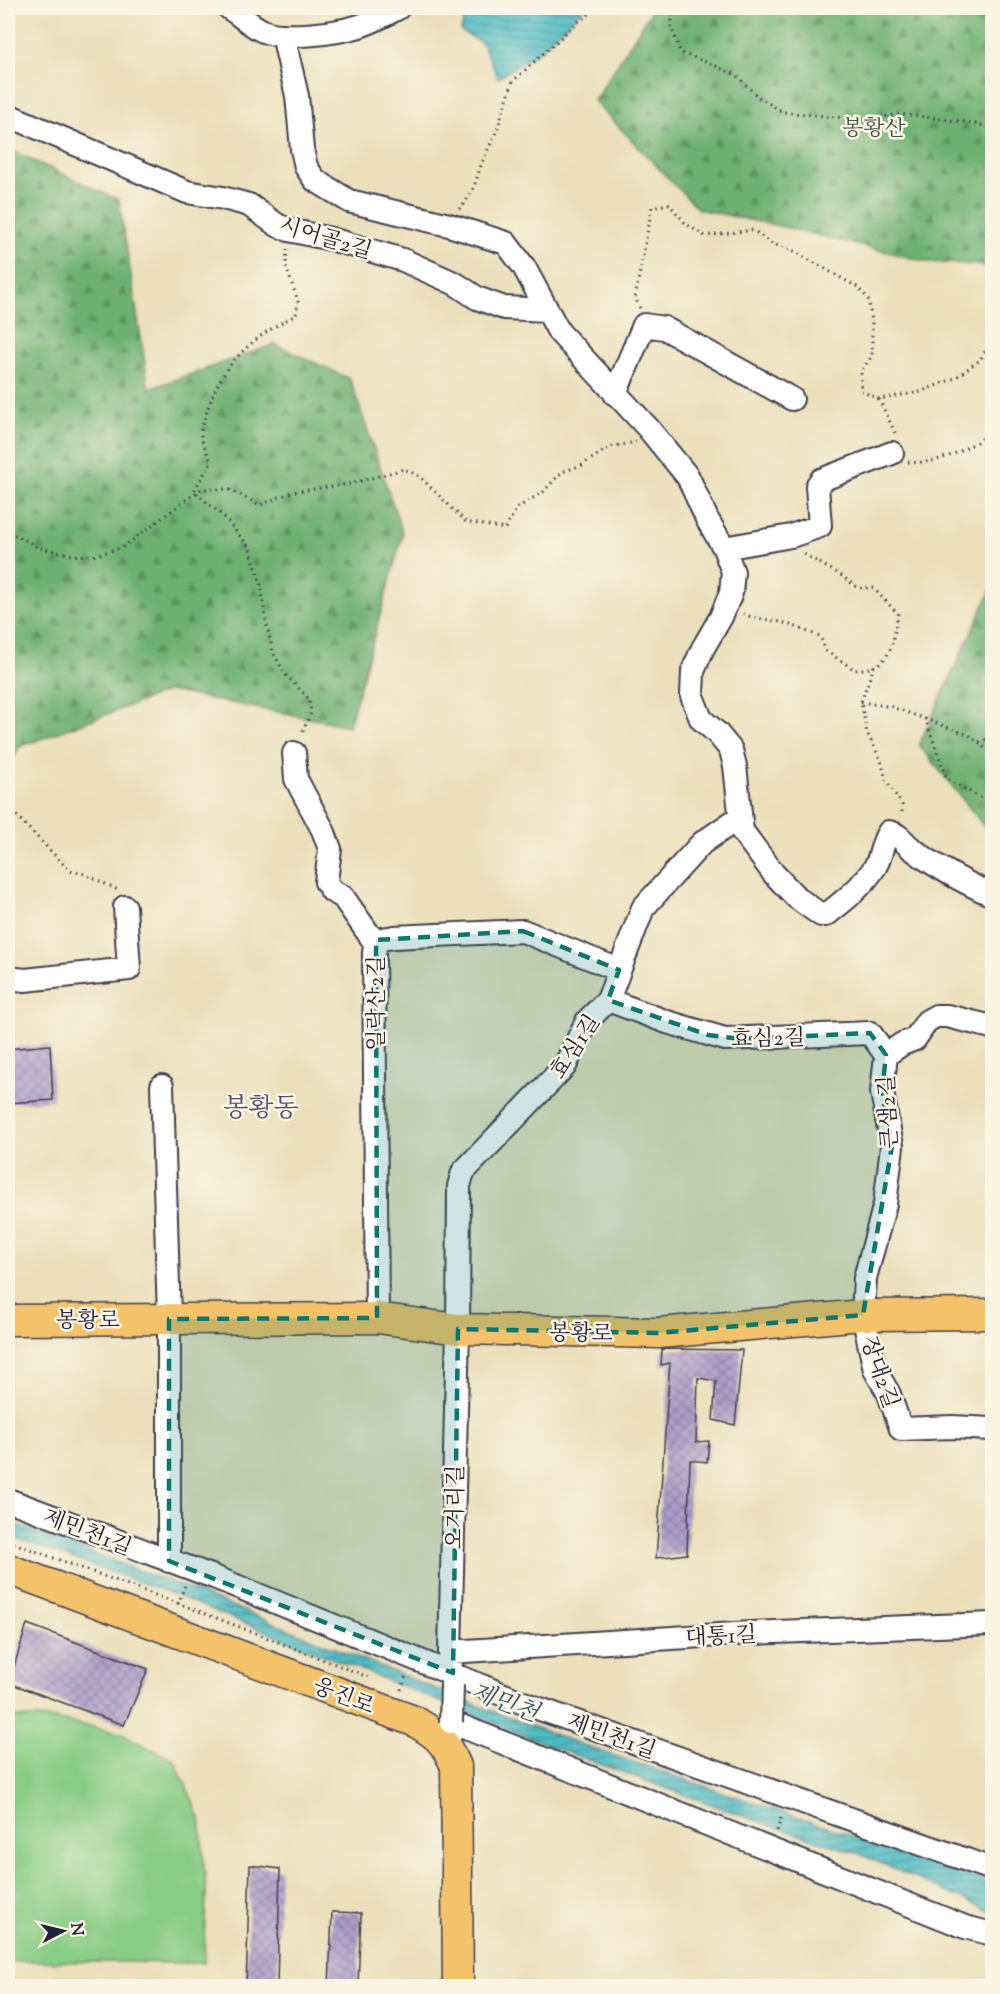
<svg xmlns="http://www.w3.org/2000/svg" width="1000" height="1994" font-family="'Sorts Mill Goudy','Noto Serif KR',serif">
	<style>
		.grass { fill: #89cc85; stroke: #567760; stroke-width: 1.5 }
		.forest { fill: url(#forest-firs); stroke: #486956; stroke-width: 1.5 }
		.water { fill: url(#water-rules); stroke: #386e7f; stroke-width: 1.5 }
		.building { fill: url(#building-cross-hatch) }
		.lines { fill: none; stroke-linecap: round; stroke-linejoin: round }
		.minor-casing { stroke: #403e4e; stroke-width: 26 }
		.major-casing { stroke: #403e4e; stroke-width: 33 }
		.path { stroke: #403e4e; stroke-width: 3; stroke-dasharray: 1.5 4.5; stroke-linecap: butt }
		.minor { stroke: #fff; stroke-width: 22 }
		.major { stroke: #f3c26a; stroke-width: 30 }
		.minor-bridge-casing { stroke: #403e4e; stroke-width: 26; stroke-linecap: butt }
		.minor-bridge { stroke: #fff; stroke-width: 22 }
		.marked { fill: #0f766e; fill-opacity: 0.2; stroke: #0f766e; stroke-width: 4.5; stroke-dasharray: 12 8; stroke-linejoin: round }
		.labels { text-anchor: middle; stroke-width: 5; stroke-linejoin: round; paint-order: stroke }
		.park-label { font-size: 22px; fill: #415551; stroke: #fcf5e5 }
		.street-label { font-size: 22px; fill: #22223b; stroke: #fcf5e5 }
		.water-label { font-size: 24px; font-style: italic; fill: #31586b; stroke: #fcf5e5 }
		.quarter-label { font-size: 26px; fill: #534d6d; stroke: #fcf5e5 }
	</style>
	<defs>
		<pattern id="forest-firs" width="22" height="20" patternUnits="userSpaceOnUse" patternTransform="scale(1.5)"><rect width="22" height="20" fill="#6eb072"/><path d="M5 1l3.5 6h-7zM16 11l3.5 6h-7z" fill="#5a8f5f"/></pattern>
		<pattern id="water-rules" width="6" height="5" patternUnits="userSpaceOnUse" patternTransform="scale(1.5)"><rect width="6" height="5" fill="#4dbbc3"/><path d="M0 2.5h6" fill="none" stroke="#4098a0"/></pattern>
		<pattern id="building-cross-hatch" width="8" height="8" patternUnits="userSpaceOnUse" patternTransform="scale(1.5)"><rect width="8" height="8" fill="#ae9dca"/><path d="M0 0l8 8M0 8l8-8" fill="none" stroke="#8d80a5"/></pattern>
	</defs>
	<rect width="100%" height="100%" fill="#fcf5e5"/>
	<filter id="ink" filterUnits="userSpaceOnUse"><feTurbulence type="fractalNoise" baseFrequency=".0167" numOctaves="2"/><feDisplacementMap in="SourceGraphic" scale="12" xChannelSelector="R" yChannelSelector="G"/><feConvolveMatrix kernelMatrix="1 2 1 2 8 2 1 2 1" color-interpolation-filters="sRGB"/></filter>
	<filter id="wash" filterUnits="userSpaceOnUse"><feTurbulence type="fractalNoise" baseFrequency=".008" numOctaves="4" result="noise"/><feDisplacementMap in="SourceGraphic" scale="24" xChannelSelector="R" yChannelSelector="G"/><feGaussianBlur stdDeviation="1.35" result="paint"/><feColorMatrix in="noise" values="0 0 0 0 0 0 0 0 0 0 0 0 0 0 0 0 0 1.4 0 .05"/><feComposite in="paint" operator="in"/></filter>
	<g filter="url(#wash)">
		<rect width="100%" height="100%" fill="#ebdfbb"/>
		<!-- grass -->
		<path class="grass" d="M8,1717L54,1719L120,1733L175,1761L200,1818L206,1890L204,1963L8,1961Z"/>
		<!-- forest -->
		<path class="forest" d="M653,8H992V266L928,262L784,227L698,209L594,101Z
			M8,149L119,200L149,389L275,344L350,379L403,534L349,726L169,691L19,747L8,773Z
			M992,588V836L919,745Z"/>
		<!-- water -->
		<path class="water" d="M467,8H584L535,55L498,78L482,43L461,31Z
			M8,1522L197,1592L461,1699L577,1743L979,1878L992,1884V1912L860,1854L757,1821L558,1749L162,1590L8,1536Z"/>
		<g id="blocks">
			<!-- building -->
			<path class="building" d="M50,1045L53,1100L8,1103V1049Z
				M662,1349L742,1350L735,1425L713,1420L716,1381L698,1378L696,1442L709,1441L707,1462L690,1460L687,1554L656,1558L670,1363L661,1365Z
				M27,1624L148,1669L124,1725L9,1683Z
				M250,1865L280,1869L277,1986H246Z
				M332,1912L361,1913L358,1986H329Z"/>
		</g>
	</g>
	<g filter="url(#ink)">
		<use href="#blocks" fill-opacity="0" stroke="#403e4e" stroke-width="1.5"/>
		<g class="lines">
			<!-- minor casing -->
			<g class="minor-casing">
				<path id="minor" d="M229,8C240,15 252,26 263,31C283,40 335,33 356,27C371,23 385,15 398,8
					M283,35L297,96L302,149L306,167L315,180L349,201L449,225L506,243L524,267L559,332L648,428L688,477L707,519L724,548L733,572L731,593L721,617L703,648L693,671L692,696L701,719L717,733L731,750L735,766L742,831L774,874L797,898L821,915H826C844,901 862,887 875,867C882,856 881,843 889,832C900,834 903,842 911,848C934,866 966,883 992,895
					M8,115L187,192L223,198L249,205L277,225L289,230L331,239L403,260L456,284L477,298L504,308L547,310
					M615,394L644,325L664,328L792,399
					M724,548L791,536L820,526L817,486L821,480L892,453
					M294,753L296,779L323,830L330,849L326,882L332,891L343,897L375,943
					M8,978L25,980L129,969L125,907
					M608,1000L667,1022L725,1039L870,1033L886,1055
					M992,1027L947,1016H936L927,1021L915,1039L902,1044L886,1055L882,1092L892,1146L885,1204L865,1278L863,1315L875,1370L889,1394L901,1429L952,1427L992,1429
					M162,1086L169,1319V1561
					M377,1318L374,953L376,940L394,937L523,931L619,970
					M8,1500L214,1577L526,1704L992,1869
					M450,1652L751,1633L992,1624
					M452,1685L450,1652L458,1329L459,1186L463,1172L565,1066L587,1021L608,1000L643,908L702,843L740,817
					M449,1740L451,1722L965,1927L992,1934"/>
			</g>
			<!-- major casing -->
			<g class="major-casing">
				<path id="major" d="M8,1320L377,1318L458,1329L659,1333L863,1315L992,1314
					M8,1569L414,1721C438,1735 444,1740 456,1766L458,1986"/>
			</g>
			<!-- path -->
			<path class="path" d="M674,8L671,26L681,53L706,62L736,75L758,97L783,112L867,120L899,114L960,121L992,127
				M459,209L463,206L474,187L481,165L497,130L513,81L579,21L598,8
				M287,249L286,267L298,301L296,315C254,336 223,362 208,408C206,416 200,427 201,435C202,443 208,454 211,462L194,491L224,517L250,548L261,584L265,617L273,652L285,674L309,699L311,713L301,735
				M640,308L635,298L652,207L669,204L686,224L705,236L753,230L772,244L792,250L857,287L868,298L872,321V356L861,371V391L879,399L920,392L955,378L980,360L992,340
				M879,399L896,435
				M908,462C939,465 961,451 987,436L992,434
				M8,535H16L37,547L72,555L93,556L123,547L201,489H228L260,505L292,492L350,484L404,469L419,476L466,522L505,529L517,508L543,492L562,472L582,465L610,447L636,442
				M743,614C755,619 767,619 780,622C792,624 806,632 820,636L826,651L855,670C861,669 869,669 875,666C894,657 894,632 898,614L873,588H858L839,574L802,553
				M874,666L861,702L867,733L881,760L886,780L902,805V816
				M861,702L892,707L969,735L992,754
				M925,718L947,779L992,804
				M979,742L992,737
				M8,807L70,871L85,874L118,890
				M8,1541L188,1607L368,1677
				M178,1604L185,1585
				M401,1690L406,1676
				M777,1831L782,1815"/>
			<!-- minor -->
			<use href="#minor" class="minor"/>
			<!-- major -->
			<use href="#major" class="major"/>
			<!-- minor-bridge casing -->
			<g class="minor-bridge-casing">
				<path id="minor-bridge" d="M451,1722L452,1685"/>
			</g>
			<!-- minor-bridge -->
			<use href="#minor-bridge" class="minor-bridge"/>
		</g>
	</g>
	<!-- marked area -->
	<path class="marked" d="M523,931L619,970L608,1000L708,1035L742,1039L870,1033L886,1055L882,1092L892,1146L863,1315L659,1333L458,1329L453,1673L169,1561V1319L377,1318L376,940Z"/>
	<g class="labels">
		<!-- park labels -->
		<g class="park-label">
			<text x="874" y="135">봉황산</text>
		</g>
		<!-- street labels -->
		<g class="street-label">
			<text transform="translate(326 237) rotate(17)" y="8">시어골2길</text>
			<text transform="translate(375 1003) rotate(-90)" y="8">일락산2길</text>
			<text transform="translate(768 1037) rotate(-1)" y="8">효심2길</text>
			<text transform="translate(574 1046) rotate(-57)" y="8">효심1길</text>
			<text transform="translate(887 1112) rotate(-93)" y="8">큰샘2길</text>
			<text x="88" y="1327">봉황로</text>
			<text transform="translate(581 1332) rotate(1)" y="8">봉황로</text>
			<text transform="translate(881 1372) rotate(71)" y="8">장대2길</text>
			<text transform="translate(454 1507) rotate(-89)" y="8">오거리길</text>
			<text transform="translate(88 1531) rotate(21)" y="8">제민천1길</text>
			<text transform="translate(721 1635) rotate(-3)" y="8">대통1길</text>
			<text transform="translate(344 1695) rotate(21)" y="8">웅진로</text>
			<text transform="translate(612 1735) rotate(20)" y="8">제민천1길</text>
		</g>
		<!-- water labels -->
		<g class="water-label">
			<text transform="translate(505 1702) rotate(20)" y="8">제민천</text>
		</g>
		<!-- quarter labels -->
		<g class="quarter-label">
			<text x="261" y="1116">봉황동</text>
		</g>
	</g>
	<!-- margin -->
	<rect width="1000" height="1994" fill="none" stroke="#fcf5e5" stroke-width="30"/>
	<!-- north arrow -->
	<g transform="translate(63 1931) rotate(83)" stroke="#fcf5e5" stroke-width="4.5" paint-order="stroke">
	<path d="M0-4.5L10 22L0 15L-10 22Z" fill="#22223b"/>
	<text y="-9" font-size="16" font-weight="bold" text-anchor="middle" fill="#22223b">N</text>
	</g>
</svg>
